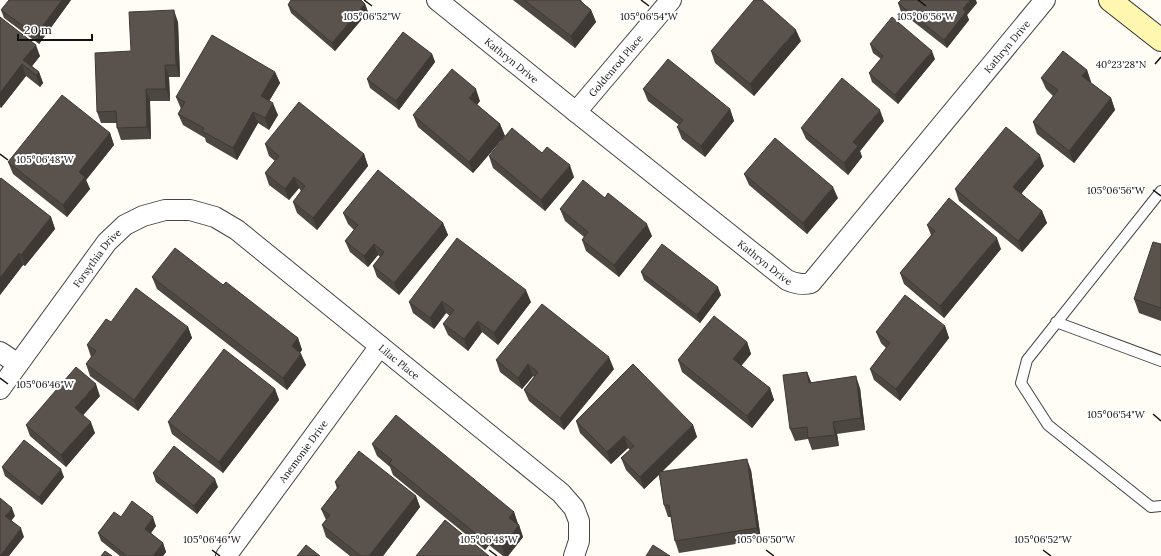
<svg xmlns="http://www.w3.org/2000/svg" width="1161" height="556" font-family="Lora,serif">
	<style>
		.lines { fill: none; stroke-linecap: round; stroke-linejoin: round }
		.service-casing { stroke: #444; stroke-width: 12 }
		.minor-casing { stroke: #444; stroke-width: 22 }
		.secondary-casing { stroke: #333; stroke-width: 24 }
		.service { stroke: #fff; stroke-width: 10 }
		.minor { stroke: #fff; stroke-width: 20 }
		.secondary { stroke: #fff6b0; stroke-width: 22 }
		.wall { fill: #4d4742 }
		.shaded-wall { fill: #3f3936 }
		.building { fill: #5a524d; stroke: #3f3936 }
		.ticks { fill: none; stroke: #111; stroke-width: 1.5 }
		.labels { text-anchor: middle; stroke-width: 4; stroke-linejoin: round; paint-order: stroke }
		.street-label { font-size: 10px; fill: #111; stroke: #fff }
		.ticks-label { font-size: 10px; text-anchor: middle; fill: #111; stroke: #fff; stroke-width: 4; stroke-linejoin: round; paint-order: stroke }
	</style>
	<rect width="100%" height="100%" fill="#fffdf5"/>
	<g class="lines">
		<!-- service casing -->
		<g class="service-casing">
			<path id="service" d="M1161,191L1027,360L1021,383L1048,425L1151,507L1161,506
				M1056,322L1161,361"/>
		</g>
		<!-- minor casing -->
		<g class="minor-casing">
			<g id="minor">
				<path id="s1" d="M437,0L576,112L787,280C796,284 802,285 811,283L1045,0"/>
				<path id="s2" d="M576,112L671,0"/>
				<path d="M0,352L18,364"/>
				<path id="s3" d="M0,389L107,242L125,225L143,216L165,210H190L215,217L237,230L561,493L574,508L579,521V541L574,556"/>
				<path id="s4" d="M226,556L380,346"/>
			</g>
		</g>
		<!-- secondary casing -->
		<g class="secondary-casing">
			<path id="secondary" d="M1110,0L1161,40"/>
		</g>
		<!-- service -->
		<use href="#service" class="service"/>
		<!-- minor -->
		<use href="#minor" class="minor"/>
		<!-- secondary -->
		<use href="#secondary" class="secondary"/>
	</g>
	<!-- wall -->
	<path class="wall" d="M9,0H71L39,44L4,18L1,10Z
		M513,0H581L582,2L591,10L596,22L575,48Z
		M898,3H977L967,15L969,20L947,48L901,12Z
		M365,4L368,12L335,51L291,13L288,5Z
		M0,17L40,56L32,66L39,72L43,83L40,87L26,76L1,108L0,107Z
		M178,22L180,77H169L170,101H150L151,139L121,140L117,128V123H101L97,112L131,51Z
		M801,41L754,96L715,63L711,51Z
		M870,44L935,59L898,104L872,82L869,73L881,59L873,53Z
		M432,54L435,62L399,110L370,88L367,79Z
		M1087,70L1091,82V83L1111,98L1115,110L1074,163L1037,134L1033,122L1053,96L1046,89L1041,78Z
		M275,72L280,83L269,101L278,115L269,130L258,123L237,160L206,142L205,138L183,125L178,114L181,109L176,97Z
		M643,89L730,109L734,121L705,157L682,139L677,127L679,125L648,101Z
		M480,101L477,105L500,124L505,136L473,173L418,127L413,115Z
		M884,121L860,151L862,157L848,175L806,139L801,128Z
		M110,133L114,145L86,180L90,189L67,217L13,174L8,162Z
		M265,144L364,154L368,166L317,230L297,213L293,202L301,191L299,188L289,200L269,185L265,173L275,161L269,156Z
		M489,156L574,177L545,211L493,168Z
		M1044,166L1021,194L1042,211L1047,223L1022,252L959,201L955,189Z
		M744,174L838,198L807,234L749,185Z
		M0,179L51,217L55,229L25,266L23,265L0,295Z
		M560,209L652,236L619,277L586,251L582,240L584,237L565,221Z
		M343,213L443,223L448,235L399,295L377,277L373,266L380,257L378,255L368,267L350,252L345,241L354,230L348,224Z
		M927,225L1001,249L944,318L904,284L900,273L931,235Z
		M1161,244V321L1139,313L1134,299Z
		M641,272L721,295L700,323L644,280Z
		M152,277L223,285L298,338L302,350L300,352L301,354L306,365L287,390L157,289Z
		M409,302H531L498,345L482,332L468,351L448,335L443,324L450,316L446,313L434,329L413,313Z
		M111,322L188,327L192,338L138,411L90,376L86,364L91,357L87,345Z
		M945,326L949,338L900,401L874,380L870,369L886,348L881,343L876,332Z
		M747,342L751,354L741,366L770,388L774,400L752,428L682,372L678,360Z
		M496,360L614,369L564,430L529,401L524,390L534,377L533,376L522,389L500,372Z
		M807,372L811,383L860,388L865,430L837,434L839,446L812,450L808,439L795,441L790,429Z
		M275,389L279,400L223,473L172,434L168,422Z
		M100,396L83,415L95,433L66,467L30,436L26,425Z
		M576,421L693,425L697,437L662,472L751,470L761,540L679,553L675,541L671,517H668L664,505L659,475L644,489L626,470L621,458L630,450L628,448L611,464L580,433Z
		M372,444L514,512L518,524L519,525L523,537L508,556H503L489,545L485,550L393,475L390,467L377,456Z
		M2,467L64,477L42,505L5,476Z
		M153,473L218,487L197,514L156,482Z
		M335,482L416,496L420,507L383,556H350L326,537L322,525L326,520L321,509L337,489Z
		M121,517L156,526L151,533L163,543L166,552L163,556H120L101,541L98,533Z"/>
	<!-- shaded-wall -->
	<path class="shaded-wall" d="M62,0H71L39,44L36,35Z
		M970,0H976L977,3L967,15L969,20L947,48L944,40L963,9Z
		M365,4L368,12L335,51L332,43Z
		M174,10L178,22L180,77L176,65Z
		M591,10L596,22L575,48L571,36Z
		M796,30L801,41L754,96L750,84Z
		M36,45L40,56L29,70L23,60Z
		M932,51L935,59L898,104L895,95Z
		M432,54L435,62L399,110L396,101Z
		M22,64L26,76L1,108L0,104V93Z
		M165,65L169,77L170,101L166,89Z
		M1087,70L1091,82L1087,88L1082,76Z
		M39,72L43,83L40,87L36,75Z
		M275,72L280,83L265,108L261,96Z
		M146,89L150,101L151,139L147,127Z
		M476,89L480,101L473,109L469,98Z
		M1111,98L1115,110L1074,163L1069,151Z
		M273,103L278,115L269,130L265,118Z
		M730,109L734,121L705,157L701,146Z
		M880,110L884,121L860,151L862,157L848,175L844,163L853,142Z
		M253,112L258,123L237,160L233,148Z
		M500,124L505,136L473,173L469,162Z
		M110,133L114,145L86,180L90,189L67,217L63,205L79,172Z
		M364,154L368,166L317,230L313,218Z
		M1040,155L1044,166L1017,199L1013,187Z
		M570,165L574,177L545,211L541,200Z
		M294,177L299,188L289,200L285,189Z
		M833,187L838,198L807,234L803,223Z
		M1042,211L1047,223L1022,252L1018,241Z
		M51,217L55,229L25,266L21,255Z
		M443,223L448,235L399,295L394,283Z
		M647,224L652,236L619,277L614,265Z
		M997,238L1001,249L944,318L940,306Z
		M374,244L378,255L368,267L364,256Z
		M19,253L23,265L0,295V278Z
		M718,287L721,295L700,323L697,315Z
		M526,290L531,302L498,345L494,333Z
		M442,301L446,313L434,329L430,318Z
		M478,321L482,332L468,351L464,339Z
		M945,326L949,338L900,401L896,389Z
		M188,327L192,338L138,411L134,400Z
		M298,338L302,350L296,358L292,346Z
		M747,342L751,354L737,371L733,359Z
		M301,354L306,365L287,390L283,378Z
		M609,357L614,369L564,430L560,418Z
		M528,364L533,376L522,389L518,378Z
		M807,372L812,384L809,383Z
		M856,376L860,388L865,430L861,418Z
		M96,384L100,396L79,420L75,408Z
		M770,388L774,400L752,428L747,416Z
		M275,389L279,400L223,473L219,462Z
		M91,422L95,433L66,467L61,455Z
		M833,422L837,434L839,446L835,435Z
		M693,425L697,437L644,489L640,477Z
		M624,436L628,448L611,464L607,452Z
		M747,459L751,470L761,540L757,528Z
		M61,469L64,477L42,505L39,497Z
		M215,479L218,487L197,514L194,506Z
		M416,496L420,507L383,556H369Z
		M12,508L15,516L8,525L5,516Z
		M514,512L518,524L514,529L509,518Z
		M153,517L156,526L148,537L145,529Z
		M519,525L523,537L508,556H505L502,547Z
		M21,528L24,537L9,556H0Z
		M485,533L489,545L485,550L481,538Z
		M163,543L166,552L163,556H153Z"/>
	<!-- building -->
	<path class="building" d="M9,0H62L36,35L1,10Z
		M291,0H361L365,4L332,43L288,5Z
		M524,0H579L591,10L571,36Z
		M754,0H762L796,30L750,84L711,51Z
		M901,0H970L963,9L966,12L944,40L898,3Z
		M174,10L176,65H165L166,89H146L147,127L117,128L116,111L97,112L95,53L131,51L129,12Z
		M0,17L36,45L23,60L39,72L36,75L22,64L0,93Z
		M892,17L932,51L895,95L869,73L883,56L870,44Z
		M403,32L432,54L396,101L367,79Z
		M212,35L275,72L261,96L273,103L265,118L253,112L233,148L202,131L204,128L178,114L185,102L176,97Z
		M1063,51L1087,70L1082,76L1111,98L1069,151L1033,122L1058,90L1041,78Z
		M668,59L730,109L701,146L677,127L683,120L643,89Z
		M452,69L476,89L469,98L500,124L469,162L413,115Z
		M842,78L880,110L853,142L858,146L844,163L801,128Z
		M62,95L110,133L79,172L85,177L63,205L8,162Z
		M299,102L364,154L313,218L293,202L305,186L294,177L285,189L265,173L279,156L265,144Z
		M1006,127L1040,155L1013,187L1042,211L1018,241L955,189Z
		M512,128L542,153L547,147L570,165L541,200L489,156Z
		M775,138L833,187L803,223L744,174Z
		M378,170L443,223L394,283L373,266L384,252L374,244L364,256L345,241L358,225L343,213Z
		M1,178L51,217L21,255L19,253L0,278V179Z
		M583,180L605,198L608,193L647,224L614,265L582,240L588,232L560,209Z
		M949,198L997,238L940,306L900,273L935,231L927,225Z
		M457,238L526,290L494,333L478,321L464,339L443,324L454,310L442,301L430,318L409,302Z
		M1153,242L1161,244V308L1134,299Z
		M662,244L718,287L697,315L641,272Z
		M175,248L223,285L226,282L298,338L292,346L301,354L283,378L152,277Z
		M136,288L188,327L134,400L86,364L96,351L87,345L106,319L111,322Z
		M905,295L945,326L896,389L870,369L890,343L876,332Z
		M542,304L609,357L560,418L524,390L538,372L528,364L518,378L496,360Z
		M714,316L747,342L733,359L770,388L747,416L678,360Z
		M224,349L275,389L219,462L168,422Z
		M633,364L693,425L640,477L621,458L634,446L624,436L607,452L576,421Z
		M76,367L96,384L75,408L91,422L61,455L26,425Z
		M807,372L809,383L856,376L861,418L833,422L835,435L808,438L807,427L790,429L783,375Z
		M396,415L514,512L509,518L519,525L502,547L485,533L481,538L389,463L392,460L372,444Z
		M24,440L61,469L39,497L2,467Z
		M174,446L215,479L194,506L153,473Z
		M359,451L416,496L369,556H361L322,525L330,515L321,509L339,486L335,482Z
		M747,459L757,528L675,541L669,505H664L659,472Z
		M0,498L12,508L5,516L21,528L0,556Z
		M132,501L153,517L145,529L163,543L153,556H127L98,533L114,512L121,517Z
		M445,520L489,556H416Z
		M306,545L320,556H297Z
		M653,545L670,556H646Z
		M105,551L112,556H101Z"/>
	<!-- ticks -->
	<path class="ticks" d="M364,0L372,6M641,0L649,6M918,0L926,6M1155,64L1161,57M0,154L8,160M1153,190L1161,196M0,378L8,384M1153,414L1161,421M212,550L220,556M489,550L497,556M766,550L774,556M1043,550L1051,556"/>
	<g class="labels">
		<!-- street labels -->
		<g class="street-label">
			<text dy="4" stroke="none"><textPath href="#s1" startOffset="780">Kathryn Drive</textPath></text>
			<text dy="4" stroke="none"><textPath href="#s1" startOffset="96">Kathryn Drive</textPath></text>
			<text dy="4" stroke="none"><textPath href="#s2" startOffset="61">Goldenrod Place</textPath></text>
			<text dy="4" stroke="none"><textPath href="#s3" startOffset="163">Forsythia Drive</textPath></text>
			<text dy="4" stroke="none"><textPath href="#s1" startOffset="420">Kathryn Drive</textPath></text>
			<text dy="4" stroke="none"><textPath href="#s3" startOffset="535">Lilac Place</textPath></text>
			<text dy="4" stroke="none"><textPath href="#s4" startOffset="130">Anemonie Drive</textPath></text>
		</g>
	</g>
	<g class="ticks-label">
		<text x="372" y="20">105°06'52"W</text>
		<text x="649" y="20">105°06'54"W</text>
		<text x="926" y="20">105°06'56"W</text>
		<text x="1121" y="68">40°23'28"N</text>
		<text x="45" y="163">105°06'48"W</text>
		<text x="1116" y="194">105°06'56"W</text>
		<text x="45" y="388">105°06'46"W</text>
		<text x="1116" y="418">105°06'54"W</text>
		<text x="212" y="543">105°06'46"W</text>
		<text x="489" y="543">105°06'48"W</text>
		<text x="766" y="543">105°06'50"W</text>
		<text x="1043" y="543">105°06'52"W</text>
	</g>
	<!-- scale -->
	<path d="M18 34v6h74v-6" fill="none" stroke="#111111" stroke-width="2"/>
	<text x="24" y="34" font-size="12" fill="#111111" stroke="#ffffff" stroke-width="3" paint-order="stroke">20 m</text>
</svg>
